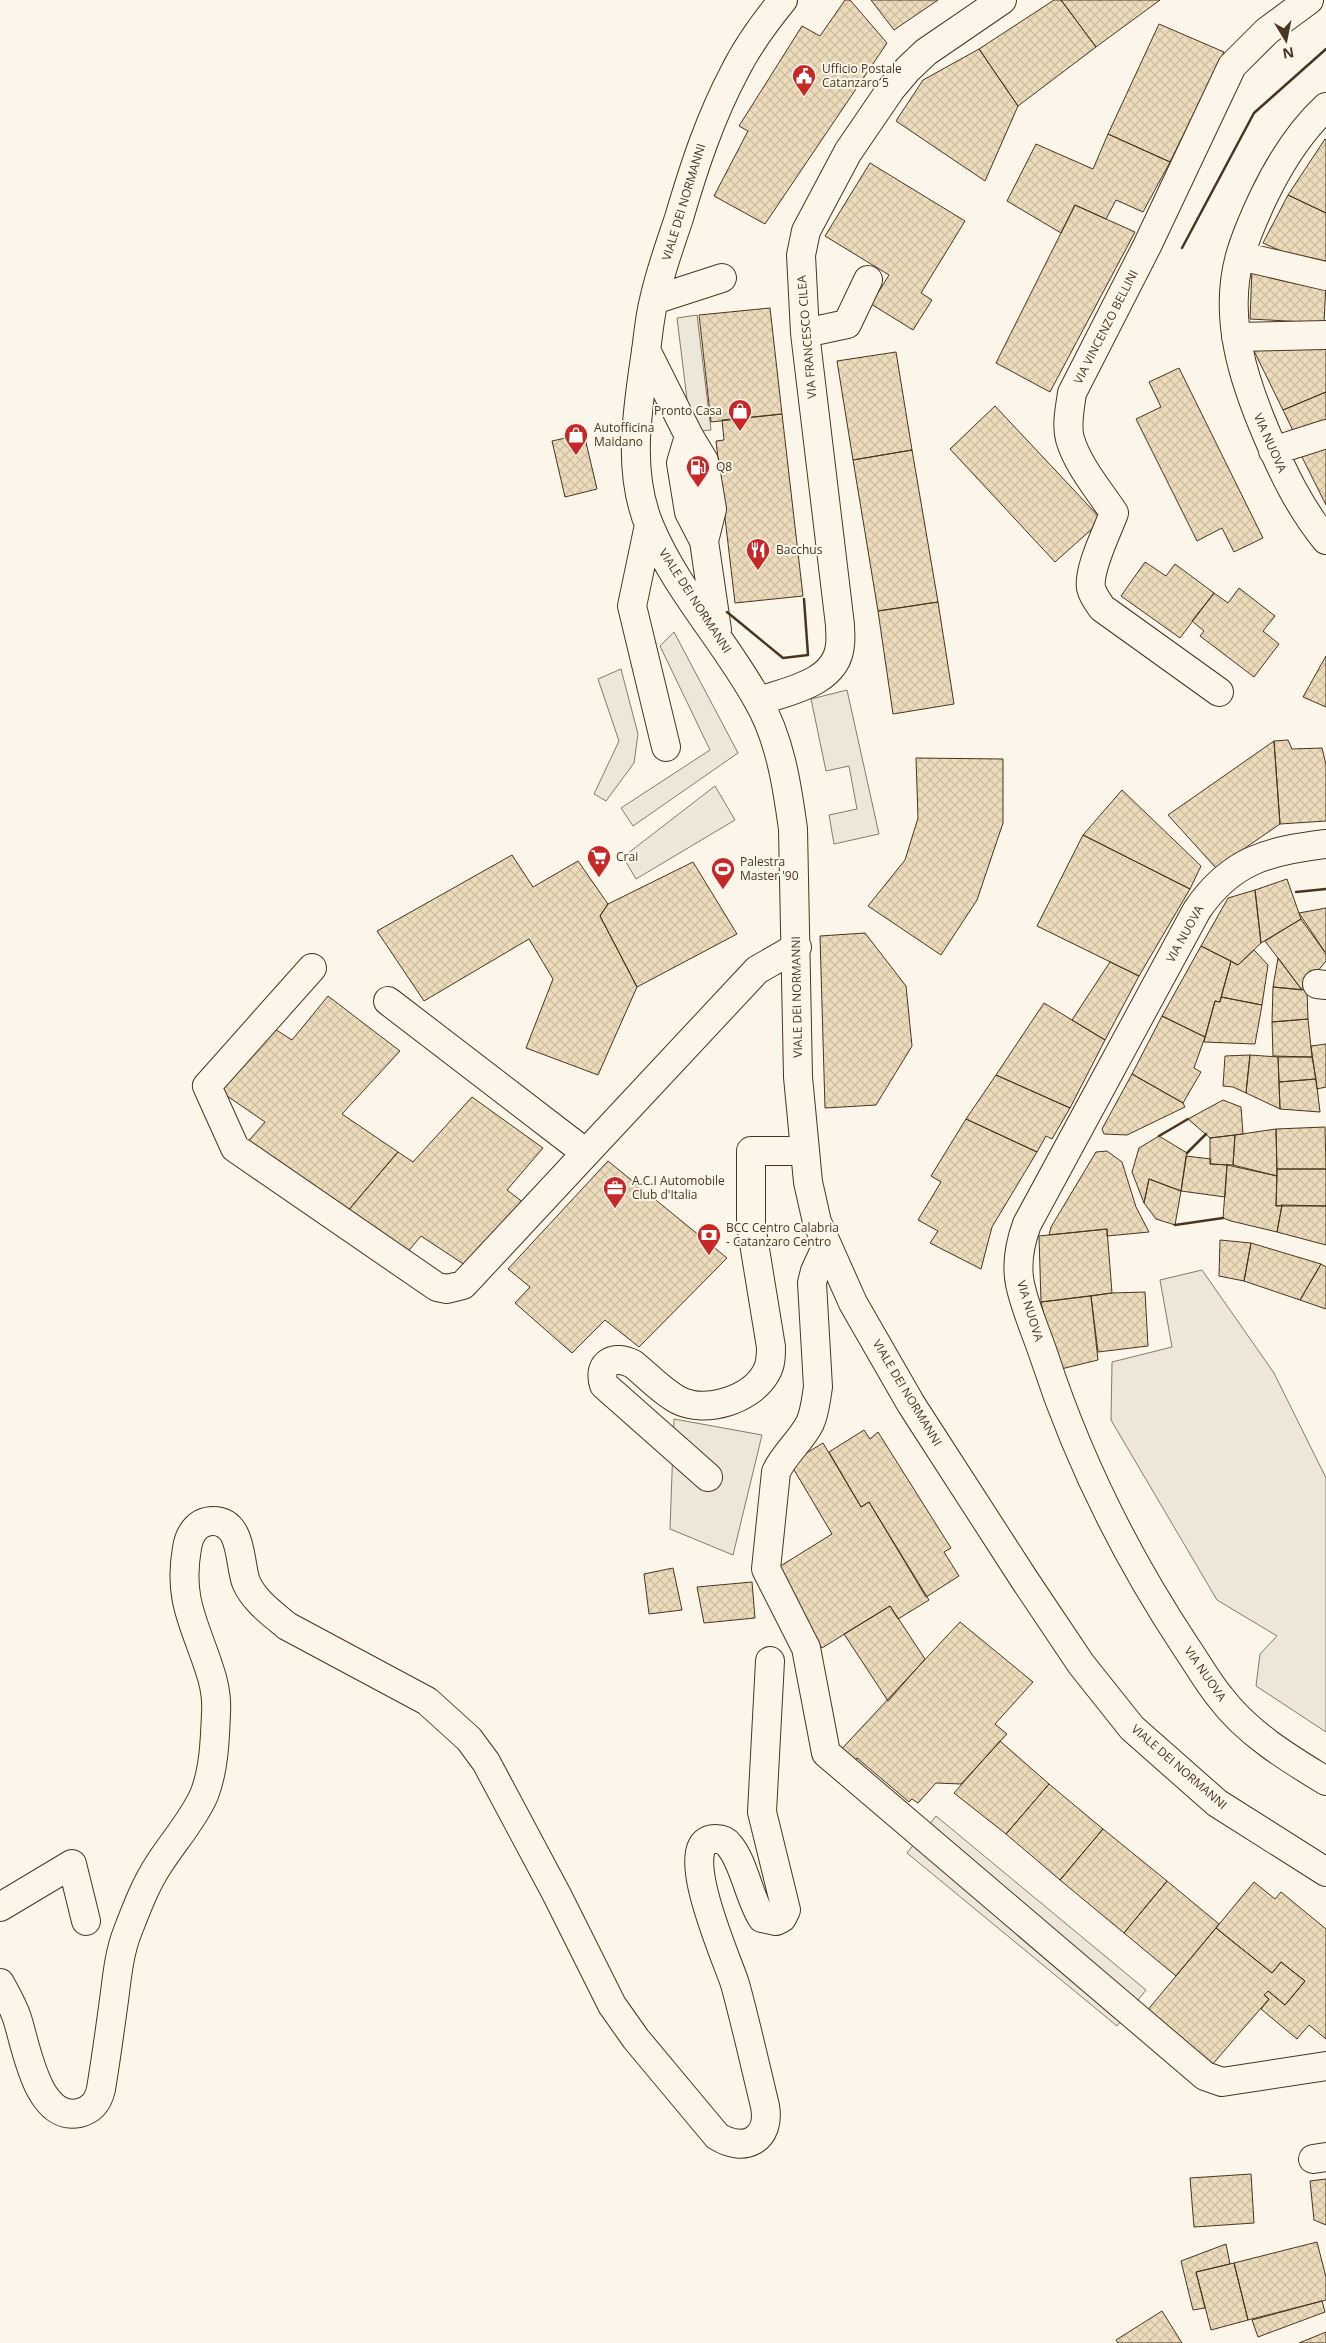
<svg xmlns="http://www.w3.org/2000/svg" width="1326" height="2343" font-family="'Open Sans',sans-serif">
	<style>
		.green { fill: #ede6d9; stroke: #887966 }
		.parking { fill: #ede7d9; stroke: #887966 }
		.building { fill: url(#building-cross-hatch); stroke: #4a3520 }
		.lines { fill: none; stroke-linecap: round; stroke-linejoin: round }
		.minor-casing { stroke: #4a3520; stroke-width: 30 }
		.minor { stroke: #fbf6e9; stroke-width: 28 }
		.wall { stroke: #4a3520; stroke-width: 2.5 }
		.labels { text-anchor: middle; stroke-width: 4; stroke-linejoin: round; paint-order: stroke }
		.poi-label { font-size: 12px; fill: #4a3520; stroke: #fbf6e9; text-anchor: start }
		.street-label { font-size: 12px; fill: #4a3520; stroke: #fbf6e9 }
	</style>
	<defs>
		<pattern id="building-cross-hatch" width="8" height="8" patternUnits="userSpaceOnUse" patternTransform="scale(1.25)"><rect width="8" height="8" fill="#ecdcbc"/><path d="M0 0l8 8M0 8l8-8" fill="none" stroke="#ccbda1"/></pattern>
	</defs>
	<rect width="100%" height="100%" fill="#fbf6e9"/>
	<!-- green -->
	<path class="green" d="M1202,1270L1274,1373L1326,1478V1732L1256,1686L1260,1654L1277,1636L1217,1600L1111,1420L1112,1362L1172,1347L1160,1280Z"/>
	<!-- parking -->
	<path class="parking" d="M697,315L711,430L691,432L677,318Z
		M674,632L738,753L633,826L621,808L710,750L660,646Z
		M621,669L638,734L634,763L606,801L594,794L619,741L598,679Z
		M847,690L879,834L834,844L829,815L857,809L849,766L826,771L811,699Z
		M715,786L735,820L636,879L623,857Z
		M674,1419L762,1435L733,1555L670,1529Z
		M936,1816L1146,1990L1117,2026L907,1853Z"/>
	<!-- building -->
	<path class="building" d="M845,0H850L887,43L765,224L714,196L748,131L739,126L802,26L820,36Z
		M871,0H938L894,30Z
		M1054,0H1061L1096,47L1018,106L979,49Z
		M1061,0H1160L1096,47Z
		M1159,24L1224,52L1170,162L1108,134Z
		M979,49L1018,106L985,181L896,121L923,80Z
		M1108,134L1170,162L1143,212L1116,200L1106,219L1075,205L1061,233L1007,201L1036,144L1093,169Z
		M1325,139L1326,140V213L1288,195Z
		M870,163L965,221L921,293L932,300L913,330L871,304L889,275L825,236Z
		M1288,195L1326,213V271L1263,243Z
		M1075,205L1135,232L1050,392L996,363Z
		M1252,269L1326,283L1324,323L1250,319Z
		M770,308L782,414L711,422L699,315Z
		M1326,343V392L1283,410L1253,349Z
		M896,352L912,450L853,460L837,361Z
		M1179,368L1263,538L1234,552L1222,528L1197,541L1136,419L1161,407L1149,382Z
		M1326,392V429L1297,439L1283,410Z
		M995,406L1102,520L1055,562L950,449Z
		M782,414L803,596L735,603L716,441L724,440L722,420Z
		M584,434L597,489L565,497L552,441Z
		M1326,440V505L1298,449Z
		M912,450L938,602L878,611L853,460Z
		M1145,562L1166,576L1175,564L1214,593L1180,638L1121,596Z
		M1239,588L1275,616L1263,631L1279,644L1254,677L1200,636L1204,631L1192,621L1214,593L1228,603Z
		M938,602L954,704L893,714L878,611Z
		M1326,656V707L1303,697Z
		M1288,740L1292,749L1322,748L1326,765V821L1280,824L1274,741Z
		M1274,741L1280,824L1216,868L1168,815Z
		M916,758L1003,759V823L977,900L941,955L868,906L905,860L918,818Z
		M1122,790L1201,866L1190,889L1083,835Z
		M1083,835L1190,889L1139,976L1037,926Z
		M512,855L533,887L578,861L608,904L600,916L637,987L598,1075L526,1048L553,979L529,939L424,1001L377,931Z
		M693,862L737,934L637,987L600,916L608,904Z
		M1287,879L1301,919L1261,943L1255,890Z
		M1255,890L1261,943L1238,965L1201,946L1228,898Z
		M1326,908V952H1325L1299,913Z
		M1301,919L1326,954V961L1302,990L1265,941Z
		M865,933L906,986L912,1046L876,1105L825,1108L820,936Z
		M1201,946L1231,961L1220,1002L1215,1001L1205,1037L1162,1016Z
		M1254,950L1268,965L1262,1005L1221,997L1231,961L1238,965Z
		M1278,958L1302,990L1273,987Z
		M1110,962L1139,976L1105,1040L1072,1020Z
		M1273,987L1307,990L1308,1019L1272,1022Z
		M328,996L400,1051L342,1114L398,1152L346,1213L245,1145L265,1122L214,1087L270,1026L292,1040Z
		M1221,997L1262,1005L1255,1044L1204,1042L1215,1001L1220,1002Z
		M1044,1003L1105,1040L1070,1108L996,1075Z
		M1162,1016L1205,1037L1194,1068L1201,1072L1183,1103L1132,1074Z
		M1308,1019L1312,1057L1273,1056L1272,1022Z
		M1326,1044V1087L1317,1089L1311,1046Z
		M1250,1055L1278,1057L1280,1109L1246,1093Z
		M1250,1055L1246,1093L1233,1087L1223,1086L1225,1056Z
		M1278,1057H1312L1316,1079L1279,1082Z
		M1132,1074L1183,1103L1185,1107L1127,1135L1104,1134L1102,1129Z
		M996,1075L1070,1108L1052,1139L1046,1136L1037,1152L966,1119Z
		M1316,1079L1320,1112L1280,1109L1279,1082Z
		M472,1097L543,1148L507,1190L524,1203L468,1267L421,1236L405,1255L346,1213L398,1152L413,1162Z
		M1223,1100L1241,1107L1243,1134L1210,1138L1188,1119Z
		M966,1119L1037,1152L992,1227L981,1269L930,1243L938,1231L918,1220L941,1182L931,1176Z
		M1325,1127L1326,1169H1277L1276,1129Z
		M1276,1129L1277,1176L1233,1165L1235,1135Z
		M1235,1135L1233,1165L1210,1164V1138Z
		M1159,1136L1187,1153L1181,1191L1149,1179L1144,1203L1132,1172L1139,1148Z
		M1107,1151L1122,1162L1136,1207L1149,1232L1107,1236V1229L1049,1235L1051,1227L1096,1152Z
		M1186,1156L1211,1159L1210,1164L1227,1165L1225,1197L1181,1191Z
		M608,1161L727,1258L639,1347L605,1320L572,1353L515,1303L530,1287L508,1269Z
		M1227,1165L1277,1176L1276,1206L1282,1205L1277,1232L1231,1221L1223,1218Z
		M1277,1169H1326V1206H1276Z
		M1149,1179L1181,1191L1175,1225L1156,1219L1144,1203Z
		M1282,1205L1326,1206V1245L1277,1232Z
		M1107,1229L1112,1293L1041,1302L1039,1236Z
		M1220,1240L1251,1243L1244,1281L1219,1276Z
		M1251,1243L1321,1264L1300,1300L1244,1281Z
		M1321,1264L1326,1267V1309L1300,1300Z
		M1145,1292L1148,1346L1098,1352L1091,1296L1112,1293Z
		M1091,1296L1098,1360L1057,1370L1041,1302Z
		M864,1430L870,1439L878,1432L951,1548L944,1552L959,1576L926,1597L869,1502L861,1507L829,1452Z
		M823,1443L861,1507L869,1502L929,1600L898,1619L890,1606L822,1648L774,1570L832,1534L790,1463Z
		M673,1568L682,1610L649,1614L644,1574Z
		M752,1582L755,1618L704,1623L697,1587Z
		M890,1606L925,1659L888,1701L844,1634Z
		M960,1622L1033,1682L995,1724L1007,1734L961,1784L936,1783L918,1803L912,1799L909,1802L857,1758L850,1766L836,1755Z
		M1000,1741L1049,1784L1006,1834L954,1793Z
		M1049,1784L1103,1829L1060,1880L1006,1834Z
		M1103,1829L1167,1881L1124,1933L1060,1880Z
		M1167,1881L1219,1924L1176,1976L1124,1933Z
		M1254,1882L1275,1899L1281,1892L1326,1929V2039L1309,2025L1297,2039L1261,2009L1269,1999L1264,1995L1268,1991L1285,2005L1305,1981L1281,1962L1272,1973L1216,1928Z
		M1216,1928L1272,1973L1281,1962L1305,1981L1285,2005L1268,1991L1264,1995L1269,1999L1211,2066L1146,2012Z
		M1251,2174L1254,2223L1194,2227L1190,2178Z
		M1326,2179V2225L1314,2220L1310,2181Z
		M1317,2242L1326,2277V2300L1248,2320L1234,2263Z
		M1226,2244L1230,2264L1196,2272L1205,2308L1193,2310L1181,2261Z
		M1234,2263L1248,2320L1211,2330L1196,2272Z
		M1322,2301L1325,2312L1258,2337L1252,2320Z
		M1162,2311L1182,2343H1118L1116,2340Z
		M1326,2332V2343H1299Z"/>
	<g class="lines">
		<!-- minor casing -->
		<g class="minor-casing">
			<path id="minor" d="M783,0C765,22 748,45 735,71C710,118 694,167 679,218C670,245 660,272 654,300C649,319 648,339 645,358C637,413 627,473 650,527C676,589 724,640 757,699C780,738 787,785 793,829L798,1077L808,1182L817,1222L853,1303L911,1404L1024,1579L1081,1664L1132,1728L1217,1803L1326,1872
				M1326,107C1299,132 1280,163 1264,196C1255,215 1246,235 1240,256C1223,317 1243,379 1267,435C1283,473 1300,508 1326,540
				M1240,256L1326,276
				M654,300L722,278
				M805,333L847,324L868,280
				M1236,337L1326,335
				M646,350L689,436L681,463L689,512L704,541L717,630
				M689,436L704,461L712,509L704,541
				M1273,451L1326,434
				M649,525L632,606L666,747
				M1219,692L1102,608C1098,602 1093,596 1091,588C1088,569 1107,532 1114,513C1099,490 1078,466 1070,439C1066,425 1070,408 1072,393L1147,246L1232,66L1267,31L1309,0
				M759,701C788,691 837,683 840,645C841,639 840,632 840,625L805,333L801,255L806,231L848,152L891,89L908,69L926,52L1002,0
				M1326,844C1268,851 1231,860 1197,910L1027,1224C1020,1243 1016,1264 1020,1284C1025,1308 1036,1332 1044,1356C1078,1460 1125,1555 1186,1647C1197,1663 1207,1681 1220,1697C1247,1733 1288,1758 1326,1781
				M312,968L207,1086L235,1148L437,1287L447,1289L463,1285L586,1153L388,1001
				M1317,984L1326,985
				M586,1153L757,970L797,947
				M827,1245L815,1271L812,1283L818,1387C816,1399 815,1412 810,1423C801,1441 784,1454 776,1472L766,1569L806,1648L826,1753L1205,2076L1222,2082L1326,2066
				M708,1477L604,1385C597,1363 614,1354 633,1364C647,1375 661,1391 678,1400C705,1414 751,1400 766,1373C771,1365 771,1356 771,1347L751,1225V1151H804
				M0,1907L72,1864L86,1921
				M0,1983C6,1994 13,2006 17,2018C26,2045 37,2122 79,2113C92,2110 98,2102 101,2089C106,2059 110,2029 114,2000C117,1977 119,1954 127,1933C136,1910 145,1885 159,1864C173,1842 193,1820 204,1795C214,1770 215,1739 216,1713C217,1699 214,1682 209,1668C194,1622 178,1599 187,1548C189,1535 197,1521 213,1521C243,1521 239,1563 246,1582C254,1601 273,1614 287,1626L427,1701L469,1739L486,1762L557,1895L612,2005L636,2039L717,2136C745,2154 771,2139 765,2106C755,2065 746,2024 735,1984C730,1966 671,1837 716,1839C721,1839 726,1841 729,1845C744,1862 749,1898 762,1918L776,1921L782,1918L786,1910L762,1812L770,1661
				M1313,2159L1326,2157"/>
		</g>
		<!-- minor -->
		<use href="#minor" class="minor"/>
		<!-- wall -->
		<path class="wall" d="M1182,248L1254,113L1326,49
			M727,612L783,658L808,655L804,599
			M1296,892L1326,889
			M1159,1136L1188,1119
			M1187,1153L1206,1134
			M1175,1225L1223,1218"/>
	</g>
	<!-- icons -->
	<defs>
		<g id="civic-pin" transform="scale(1.25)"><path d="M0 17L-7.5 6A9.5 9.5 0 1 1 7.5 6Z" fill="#c62828" stroke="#fbf6e9"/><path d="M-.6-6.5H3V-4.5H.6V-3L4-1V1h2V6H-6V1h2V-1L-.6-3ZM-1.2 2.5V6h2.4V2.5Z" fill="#fff"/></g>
		<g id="shop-pin" transform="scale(1.25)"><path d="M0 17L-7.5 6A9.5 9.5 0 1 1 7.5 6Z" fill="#c62828" stroke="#fbf6e9"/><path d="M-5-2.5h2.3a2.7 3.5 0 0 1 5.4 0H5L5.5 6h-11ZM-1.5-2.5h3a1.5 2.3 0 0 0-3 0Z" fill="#fff"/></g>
		<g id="fuel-pin" transform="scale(1.25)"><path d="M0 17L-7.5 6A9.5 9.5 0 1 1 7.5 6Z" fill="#c62828" stroke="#fbf6e9"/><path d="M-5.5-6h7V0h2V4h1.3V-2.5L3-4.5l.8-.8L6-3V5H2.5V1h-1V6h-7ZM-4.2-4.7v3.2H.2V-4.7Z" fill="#fff"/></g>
		<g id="restaurant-pin" transform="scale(1.25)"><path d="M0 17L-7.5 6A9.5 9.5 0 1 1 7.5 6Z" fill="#c62828" stroke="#fbf6e9"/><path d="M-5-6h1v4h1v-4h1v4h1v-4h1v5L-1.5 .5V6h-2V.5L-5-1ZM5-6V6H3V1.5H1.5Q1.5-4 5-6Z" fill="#fff"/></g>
		<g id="supermarket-pin" transform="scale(1.25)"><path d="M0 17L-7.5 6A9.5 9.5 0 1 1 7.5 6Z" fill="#c62828" stroke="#fbf6e9"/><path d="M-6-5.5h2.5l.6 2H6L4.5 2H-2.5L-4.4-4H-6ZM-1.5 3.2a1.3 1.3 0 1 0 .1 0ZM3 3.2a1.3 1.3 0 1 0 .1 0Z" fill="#fff"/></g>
		<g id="stadium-pin" transform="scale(1.25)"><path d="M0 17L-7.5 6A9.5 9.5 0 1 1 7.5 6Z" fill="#c62828" stroke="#fbf6e9"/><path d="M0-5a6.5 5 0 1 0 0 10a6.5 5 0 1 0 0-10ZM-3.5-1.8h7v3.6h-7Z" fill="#fff"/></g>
		<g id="office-pin" transform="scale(1.25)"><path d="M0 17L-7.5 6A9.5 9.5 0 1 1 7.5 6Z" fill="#c62828" stroke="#fbf6e9"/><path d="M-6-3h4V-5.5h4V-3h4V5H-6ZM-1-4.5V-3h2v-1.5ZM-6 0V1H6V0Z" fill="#fff"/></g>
		<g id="bank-pin" transform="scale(1.25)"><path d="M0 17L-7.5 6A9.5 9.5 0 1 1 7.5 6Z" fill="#c62828" stroke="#fbf6e9"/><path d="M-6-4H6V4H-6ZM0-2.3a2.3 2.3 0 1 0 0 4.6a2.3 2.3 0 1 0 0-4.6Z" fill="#fff"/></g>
	</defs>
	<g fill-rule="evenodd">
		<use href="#civic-pin" x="804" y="76"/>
		<use href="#shop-pin" x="740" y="411"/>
		<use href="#shop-pin" x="576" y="435"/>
		<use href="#fuel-pin" x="698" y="467"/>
		<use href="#restaurant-pin" x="758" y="550"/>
		<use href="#supermarket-pin" x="599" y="857"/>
		<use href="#stadium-pin" x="723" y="869"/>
		<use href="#office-pin" x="615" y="1188"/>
		<use href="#bank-pin" x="709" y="1235"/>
	</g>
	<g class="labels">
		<!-- poi labels -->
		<g class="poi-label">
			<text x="822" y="73">Ufficio Postale<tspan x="822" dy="14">Catanzaro 5</tspan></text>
			<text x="722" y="415" text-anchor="end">Pronto Casa</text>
			<text x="594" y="432">Autofficina<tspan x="594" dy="14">Maidano</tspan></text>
			<text x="716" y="471">Q8</text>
			<text x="776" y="554">Bacchus</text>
			<text x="616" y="861">Crai</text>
			<text x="740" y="866">Palestra<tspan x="740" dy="14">Master '90</tspan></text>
			<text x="632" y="1185">A.C.I Automobile<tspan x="632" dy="14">Club d'Italia</tspan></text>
			<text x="726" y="1232">BCC Centro Calabria<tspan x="726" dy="14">- Catanzaro Centro</tspan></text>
		</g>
		<!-- street labels -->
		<g class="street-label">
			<text transform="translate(684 202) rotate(-73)" y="4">VIALE DEI NORMANNI</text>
			<text transform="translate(1106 327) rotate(-63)" y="4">VIA VINCENZO BELLINI</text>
			<text transform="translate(807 337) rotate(-95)" y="4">VIA FRANCESCO CILEA</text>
			<text transform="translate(1270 443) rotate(66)" y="4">VIA NUOVA</text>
			<text transform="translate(695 601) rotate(57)" y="4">VIALE DEI NORMANNI</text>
			<text transform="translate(1185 934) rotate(-61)" y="4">VIA NUOVA</text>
			<text transform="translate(797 997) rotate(-91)" y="4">VIALE DEI NORMANNI</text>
			<text transform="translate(1030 1311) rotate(73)" y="4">VIA NUOVA</text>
			<text transform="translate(907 1393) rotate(59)" y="4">VIALE DEI NORMANNI</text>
			<text transform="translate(1205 1674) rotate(55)" y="4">VIA NUOVA</text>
			<text transform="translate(1179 1767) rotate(41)" y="4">VIALE DEI NORMANNI</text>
		</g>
	</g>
	<!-- north arrow -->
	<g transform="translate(1286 40) rotate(170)" stroke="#fbf6e9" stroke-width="4" paint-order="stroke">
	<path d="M0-4L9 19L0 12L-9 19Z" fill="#4a3520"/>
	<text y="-8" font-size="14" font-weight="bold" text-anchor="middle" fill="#4a3520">N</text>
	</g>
</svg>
